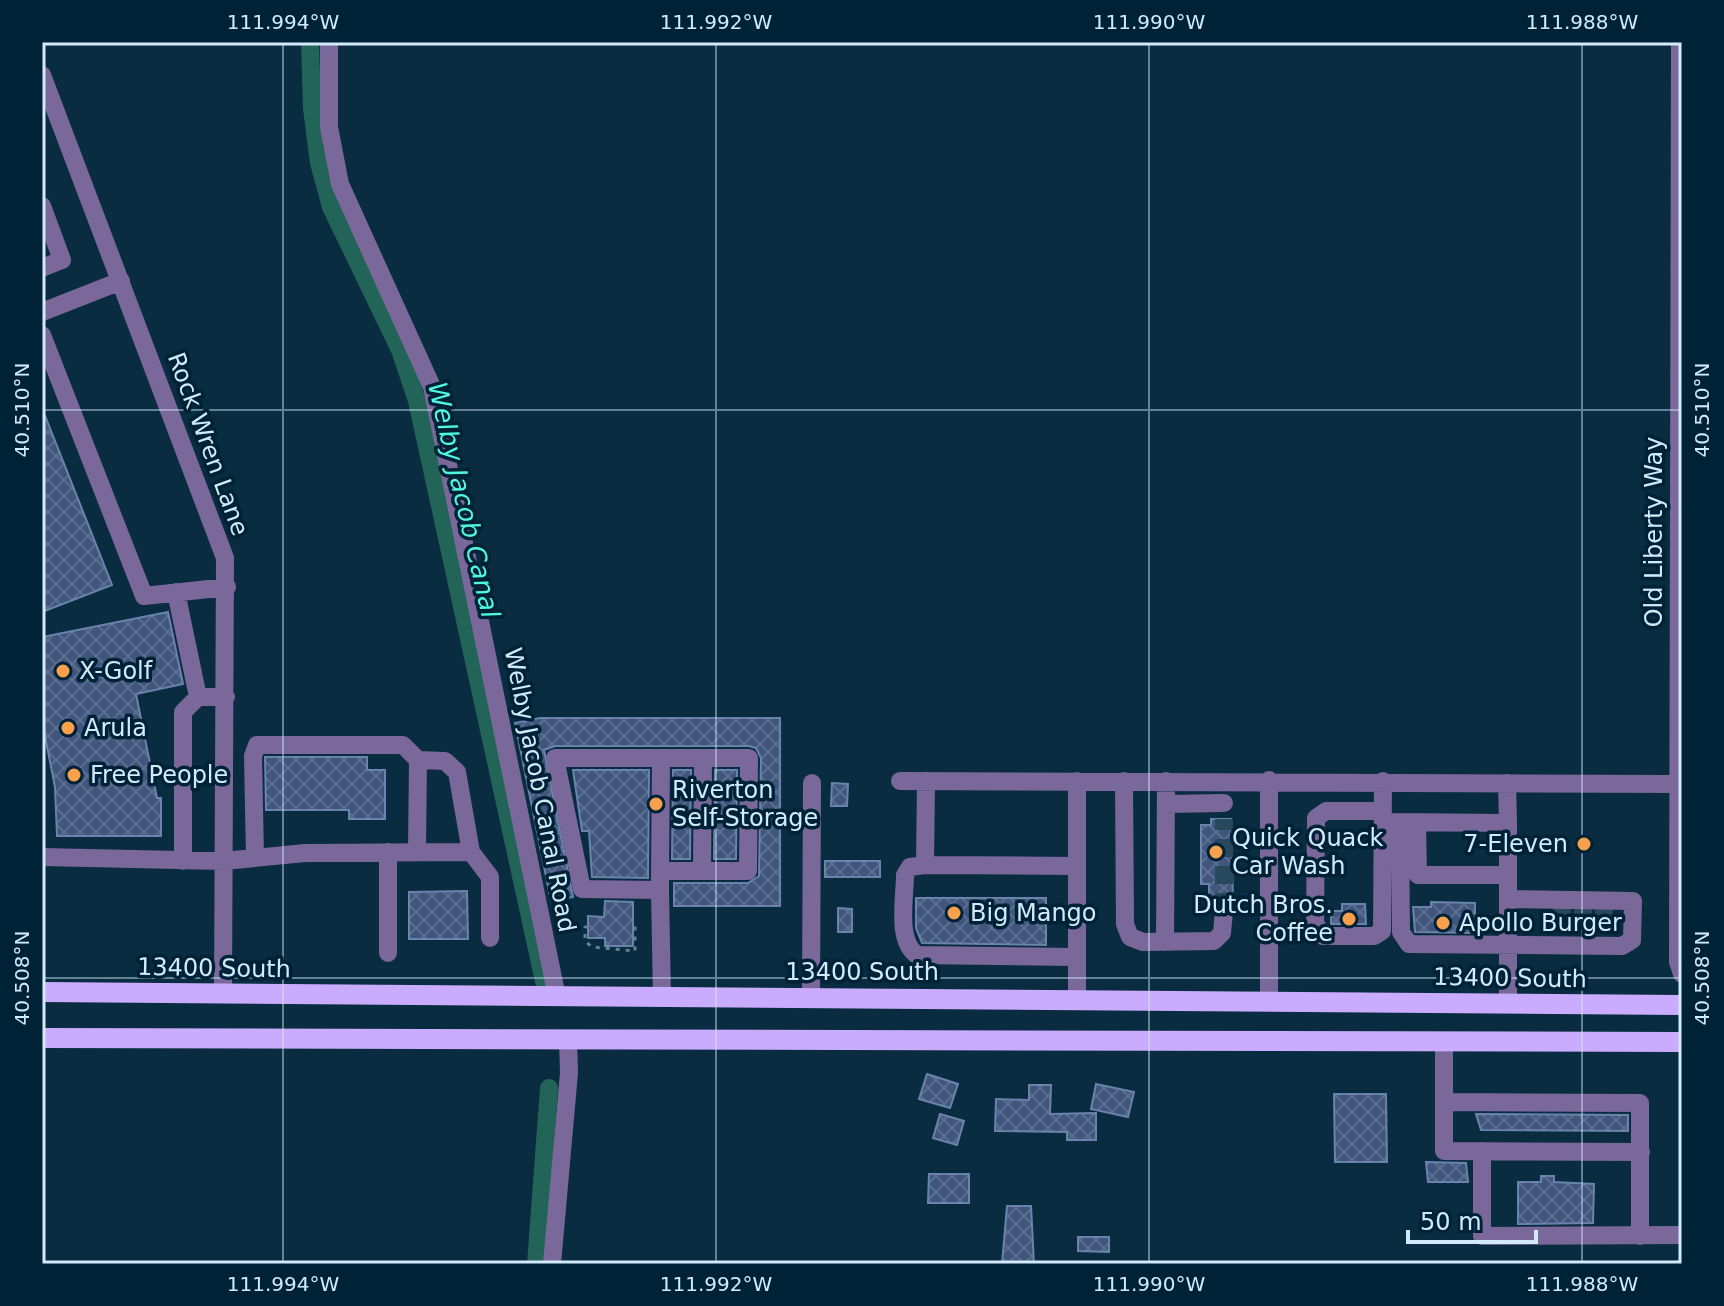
<svg xmlns="http://www.w3.org/2000/svg" width="1724" height="1306" font-family="'DejaVu Sans',sans-serif">
	<style>
		.lines { fill: none; stroke-linecap: round; stroke-linejoin: round }
		.stream { stroke: #588c8a; stroke-width: 5 }
		.canal { stroke: #236459; stroke-width: 18 }
		.building { fill: url(#building-cross-hatch); stroke: #6a83ac; stroke-width: 2 }
		.minor-tunnel { stroke: #27485d; stroke-width: 18; stroke-dasharray: 18 9; stroke-linecap: butt }
		.path { stroke: #648295; stroke-width: 3; stroke-dasharray: 4 6; stroke-linecap: butt }
		.minor { stroke: #7a689a; stroke-width: 18 }
		.major { stroke: #caacfe; stroke-width: 20 }
		.ticks { fill: none; stroke: #d3eafc; stroke-width: 2; stroke-opacity: 0.45 }
		.poi-dot { fill: #f9a04d; stroke: #002236; stroke-width: 3 }
		.labels { text-anchor: middle; stroke-width: 7; stroke-linejoin: round; paint-order: stroke }
		.street-label { font-size: 24px; fill: #d3eafc; stroke: #002236 }
		.poi-label { font-size: 24px; fill: #d3eafc; stroke: #002236; text-anchor: start }
		.water-label { font-size: 26px; font-style: italic; fill: #50fae0; stroke: #002236 }
		.neatline { fill: none; stroke: #d3eafc; stroke-width: 3 }
		.ticks-label { font-size: 20px; text-anchor: middle; fill: #d3eafc }
	</style>
	<defs>
		<pattern id="building-cross-hatch" width="8" height="8" patternUnits="userSpaceOnUse" patternTransform="scale(2)"><rect width="8" height="8" fill="#40567d"/><path d="M0 0l8 8M0 8l8-8" fill="none" stroke="#5b6e90"/></pattern>
	</defs>
	<rect width="100%" height="100%" fill="#092c41"/>
	<g class="lines">
		<!-- stream -->
		<path class="stream" d="M1663,1264L1682,1263"/>
		<!-- canal -->
		<path class="canal" d="M310,42L312,108L319,163L331,207L400,350L417,401L544,981
			M536,1264L549,1088"/>
	</g>
	<!-- building -->
	<path class="building" d="M42,408L112,585L42,612Z
		M168,612L183,684L136,694L157,798H161V836H57L55,787L42,721V637Z
		M540,718H780V906H674V883H748L759,876L761,758L756,748L749,746H555L544,750L573,897L551,901L515,723Z
		M265,757H367V770H385V819H349V810H266Z
		M573,770H649L648,878L592,877L589,831H582Z
		M673,770H691L690,859H672Z
		M715,770H737L736,859H714Z
		M832,783L848,784L847,806H831Z
		M1211,819H1231L1233,903L1220,900L1209,911V884H1201V825H1211Z
		M825,861H880V877H825Z
		M467,891L468,939H409V892Z
		M916,898H1046V945L922,943L916,928Z
		M605,901L633,902V946H605V938H588V916L604,917Z
		M1431,902L1475,903V933L1415,932L1413,907H1431Z
		M1342,904H1365L1366,924H1331V911H1342Z
		M838,908L852,909V932H838Z
		M927,1074L958,1084L950,1108L919,1099Z
		M1096,1084L1134,1092L1128,1117L1091,1109Z
		M1029,1085H1051L1050,1114L1096,1113V1140H1067V1132L995,1131L996,1099L1029,1100Z
		M1334,1094H1386L1387,1162H1335Z
		M940,1114L964,1121L957,1145L933,1138Z
		M1476,1114L1628,1115V1131L1481,1130Z
		M1426,1162L1466,1163L1468,1182H1428Z
		M929,1174H969V1203H928Z
		M1541,1176H1554V1182L1594,1184L1593,1223L1518,1224V1182H1541Z
		M1007,1206H1031L1034,1264H1002Z
		M1078,1237H1109V1252L1078,1251Z"/>
	<g class="lines">
		<!-- minor-tunnel -->
		<path class="minor-tunnel" d="M1562,908V928
			M1583,908V929
			M1604,909V927
			M1224,911V819"/>
		<!-- path -->
		<path class="path" d="M588,927H585V941L592,947L635,951V924"/>
		<!-- minor -->
		<path class="minor" d="M329,42V127L340,184L432,387L557,997
			M1680,42L1678,962L1682,974
			M42,75L225,558L223,994
			M42,206L62,260L42,268
			M42,312L121,281
			M42,335L144,596L227,587
			M176,592L198,697H226
			M661,758L660,871H702
			M1269,780V1002
			M900,781L1678,784
			M926,781L925,865L1077,866V781
			M1124,781L1125,924L1130,937L1143,942L1214,941L1222,933L1224,911
			M1166,804L1224,803
			M1382,811H1326L1316,818L1315,923L1323,936H1374L1382,931L1383,781
			M1389,822L1508,823L1507,783
			M1400,822L1401,932L1409,944L1622,946L1632,940L1633,901L1508,899
			M1417,822L1418,875H1507
			M1508,823V1004
			M417,852L418,760L445,761L457,772L471,852
			M42,857L224,861L305,853L471,852L490,877V938
			M255,858L253,756L257,745H403L418,760
			M183,861V712L198,697
			M925,865L910,867L905,875C905,898 896,941 917,955L1077,957
			M660,871V890L582,889L555,758C619,758 684,758 749,758L748,871H702L703,758
			M660,890L662,998
			M1165,942L1166,781
			M388,953V852
			M811,998L812,783
			M1077,1000V866
			M1444,1041V1151L1641,1152
			M1444,1102L1640,1103V1236
			M1482,1151V1236L1682,1235
			M552,1264L569,1073L568,1039"/>
		<!-- major -->
		<path class="major" d="M42,992L1682,1005
			M42,1038L1682,1042"/>
	</g>
	<!-- ticks -->
	<path class="ticks" d="M283,42V1264M716,42V1264M1149,42V1264M1582,42V1264M42,410H1682M42,978H1682"/>
	<!-- markers -->
	<g class="poi-dot">
		<circle cx="63" cy="671" r="8"/>
		<circle cx="68" cy="728" r="8"/>
		<circle cx="74" cy="775" r="8"/>
		<circle cx="656" cy="804" r="8"/>
		<circle cx="1584" cy="844" r="8"/>
		<circle cx="1216" cy="852" r="8"/>
		<circle cx="954" cy="913" r="8"/>
		<circle cx="1349" cy="919" r="8"/>
		<circle cx="1443" cy="923" r="8"/>
	</g>
	<g class="labels">
		<!-- street labels -->
		<g class="street-label">
			<text transform="translate(208 444) rotate(70)" y="8">Rock Wren Lane</text>
			<text transform="translate(1654 532) rotate(-90)" y="8">Old Liberty Way</text>
			<text transform="translate(540 790) rotate(79)" y="8">Welby Jacob Canal Road</text>
			<text transform="translate(214 968) rotate(1)" y="8">13400 South</text>
			<text x="862" y="980">13400 South</text>
			<text transform="translate(1510 978) rotate(1)" y="8">13400 South</text>
		</g>
		<!-- poi labels -->
		<g class="poi-label">
			<text x="79" y="679">X-Golf</text>
			<text x="84" y="736">Arula</text>
			<text x="90" y="783">Free People</text>
			<text x="672" y="798">Riverton<tspan x="672" dy="28">Self-Storage</tspan></text>
			<text x="1232" y="846">Quick Quack<tspan x="1232" dy="28">Car Wash</tspan></text>
			<text x="1568" y="852" text-anchor="end">7-Eleven</text>
			<text x="1333" y="913" text-anchor="end">Dutch Bros.<tspan x="1333" dy="28">Coffee</tspan></text>
			<text x="970" y="921">Big Mango</text>
			<text x="1459" y="931">Apollo Burger</text>
		</g>
		<!-- water labels -->
		<g class="water-label">
			<text transform="translate(464 500) rotate(77)" y="9">Welby Jacob Canal</text>
		</g>
	</g>
	<!-- border -->
	<rect width="1724" height="1306" fill="none" stroke="#002236" stroke-width="88"/>
	<!-- scale -->
	<path d="M1408 1230v12h128v-12" fill="none" stroke="#d3eafc" stroke-width="4"/>
	<text x="1420" y="1230" font-size="24" fill="#d3eafc" stroke="#002236" stroke-width="6" paint-order="stroke">50 m</text>
	<rect x="44" y="44" width="1636" height="1218" class="neatline"/>
	<g class="ticks-label">
		<text x="283" y="29">111.994°W</text>
		<text x="716" y="29">111.992°W</text>
		<text x="1149" y="29">111.990°W</text>
		<text x="1582" y="29">111.988°W</text>
		<text transform="translate(22 410) rotate(-90)" y="7">40.510°N</text>
		<text transform="translate(1702 410) rotate(-90)" y="7">40.510°N</text>
		<text transform="translate(22 978) rotate(-90)" y="7">40.508°N</text>
		<text transform="translate(1702 978) rotate(-90)" y="7">40.508°N</text>
		<text x="283" y="1291">111.994°W</text>
		<text x="716" y="1291">111.992°W</text>
		<text x="1149" y="1291">111.990°W</text>
		<text x="1582" y="1291">111.988°W</text>
	</g>
</svg>
